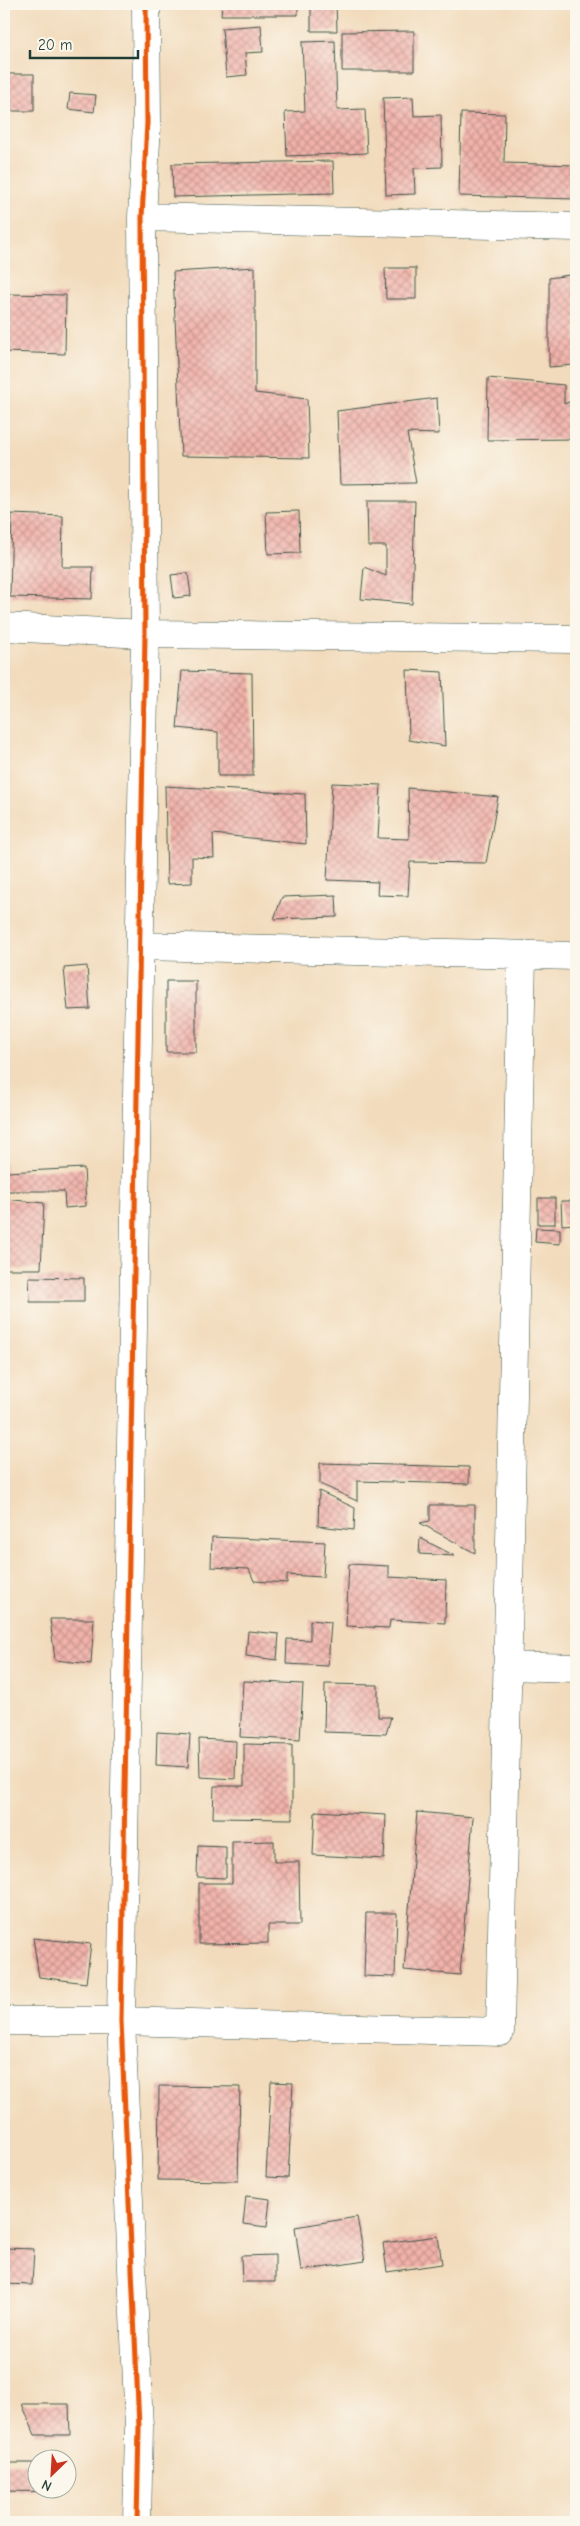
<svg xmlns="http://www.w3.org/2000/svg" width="580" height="2526" font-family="'Comic Neue',sans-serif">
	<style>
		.building { fill: url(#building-cross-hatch) }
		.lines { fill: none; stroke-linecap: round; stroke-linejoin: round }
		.minor-casing { stroke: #3f5548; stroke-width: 29 }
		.minor { stroke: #fff; stroke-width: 28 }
		.cycleway-casing { stroke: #fbf7ec; stroke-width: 8 }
		.cycleway { stroke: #e8590c; stroke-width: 5 }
	</style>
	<defs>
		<pattern id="building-cross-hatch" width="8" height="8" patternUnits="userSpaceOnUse" patternTransform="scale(1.25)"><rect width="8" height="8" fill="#f2b2aa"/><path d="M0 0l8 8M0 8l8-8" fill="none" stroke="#c3928b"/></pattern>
	</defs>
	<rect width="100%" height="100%" fill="#fbf7ec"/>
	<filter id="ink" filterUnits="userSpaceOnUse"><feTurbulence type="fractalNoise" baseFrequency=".02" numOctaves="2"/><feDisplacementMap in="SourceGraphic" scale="10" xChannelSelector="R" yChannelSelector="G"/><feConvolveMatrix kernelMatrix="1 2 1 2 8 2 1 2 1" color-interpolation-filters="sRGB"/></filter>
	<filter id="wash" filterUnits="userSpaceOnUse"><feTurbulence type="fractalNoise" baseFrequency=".0096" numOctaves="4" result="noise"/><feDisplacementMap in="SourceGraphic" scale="20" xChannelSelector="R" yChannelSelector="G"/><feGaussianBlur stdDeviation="1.12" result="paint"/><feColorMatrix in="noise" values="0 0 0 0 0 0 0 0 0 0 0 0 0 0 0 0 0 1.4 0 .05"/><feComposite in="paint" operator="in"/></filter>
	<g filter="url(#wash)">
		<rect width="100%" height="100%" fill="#f2dbbc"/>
		<g id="blocks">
			<!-- building -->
			<path class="building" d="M222,4H298V15H221Z
				M311,4H336L337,31H311Z
				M261,25L263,52L245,53L247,75L226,77L222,28Z
				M414,31V71H342V32Z
				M335,41L337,110L365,109L367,153L287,156L285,112L305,111L302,42Z
				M4,74H34V111H4Z
				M70,93L96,95L94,112L68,109Z
				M413,97L414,116L441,115L442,167L414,168L415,194L386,195L383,98Z
				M461,113L505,114L504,163L576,165V199L459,196Z
				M333,161L334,193L173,197L172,164Z
				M255,267V393L307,399L309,458L181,456L173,272Z
				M385,268H416V299H386Z
				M576,274V439L487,440L488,378L564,385V404L574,400V365L549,367V278Z
				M4,294L66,295L65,354L4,352Z
				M437,398L439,434L407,433L416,483L340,484L337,411Z
				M367,501H415L412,604L361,599L364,567L386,576V546H368Z
				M299,511L300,553L268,554L266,512Z
				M12,514L63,516L62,567H93L92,599L10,597Z
				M188,573L191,596L174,598L171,575Z
				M407,670L442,672L445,746L409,740Z
				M182,671L252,673L253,776H218V732L177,728Z
				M332,783L381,785L378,838L409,839L408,788L498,797L486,863L410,862L408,896L377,895L378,882L327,880Z
				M165,786L305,794L306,844L213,834L214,858L192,857V883L167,884Z
				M336,895L337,917L274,919L282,897Z
				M87,966L90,1009L68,1010L64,968Z
				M166,981H196V1052H166Z
				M4,999H7L6,1030L4,1032Z
				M4,1161L7,1172L84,1168L86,1206L65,1208L64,1191H4Z
				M538,1198H555V1224H538Z
				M4,1199L44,1203L41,1269H4Z
				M561,1201H576V1224L562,1225Z
				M536,1228L560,1229V1244L535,1242Z
				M29,1277L84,1278V1302H30Z
				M320,1463L469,1467V1484L357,1481V1501L320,1484Z
				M319,1491L355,1508L354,1530L318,1526Z
				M430,1505H475V1553L420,1523L430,1521Z
				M212,1537L325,1542L323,1577L287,1575V1583L254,1581L249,1569L211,1567Z
				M420,1538L455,1556L419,1554Z
				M349,1564L389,1566V1577L446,1580L445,1623L390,1620L389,1628L346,1626Z
				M50,1619H94L91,1664L55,1660Z
				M310,1620L331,1622L328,1666L286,1664L287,1639L310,1640Z
				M248,1631L279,1634L277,1660L246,1656Z
				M243,1681L303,1684L300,1740L240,1737Z
				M325,1684L378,1685V1717H391L386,1734L324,1732Z
				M157,1732L190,1734L188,1767L156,1765Z
				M199,1739L236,1741L235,1779L200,1777Z
				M244,1744L292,1745V1819L213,1818L214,1786H244Z
				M315,1811L386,1815L384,1859L313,1855Z
				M417,1812L473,1817L460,1975L404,1970Z
				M274,1841V1862H299L300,1925H268V1943L199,1944V1883H232V1842Z
				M198,1846L226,1847V1878L197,1877Z
				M366,1913H397L395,1977L364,1976Z
				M33,1938L91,1944L86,1983L39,1977Z
				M271,2082L293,2083L288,2178L266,2177Z
				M159,2086L240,2087L238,2181L158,2180Z
				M246,2196L270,2199L267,2227L243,2224Z
				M357,2217L365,2261L301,2271L295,2227Z
				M438,2236L442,2264L387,2272L383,2243Z
				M4,2248L34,2249L32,2285L4,2284Z
				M275,2255V2282H242L241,2256Z
				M22,2404H69L70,2435H35Z
				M4,2463H38V2488H63V2492L4,2491Z"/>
		</g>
	</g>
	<g filter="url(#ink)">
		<use href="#blocks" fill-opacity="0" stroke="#3f5548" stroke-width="1"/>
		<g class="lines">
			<!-- minor casing -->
			<g class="minor-casing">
				<path id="minor" d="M142,217L576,227
					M4,627L145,634L576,639
					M140,946L576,956
					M507,1666L576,1668
					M4,2021H121L500,2032L522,955
					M137,2522L139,2427L121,2021L145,634L142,217L147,123L146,4"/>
			</g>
			<!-- minor -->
			<use href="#minor" class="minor"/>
			<!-- cycleway casing -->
			<g class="cycleway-casing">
				<path id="cycleway" d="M137,2522L139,2427L121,2021L145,634L142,217L147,123L146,4"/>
			</g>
			<!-- cycleway -->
			<use href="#cycleway" class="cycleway"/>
		</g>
	</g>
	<!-- margin -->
	<rect width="580" height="2526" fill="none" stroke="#fbf7ec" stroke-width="20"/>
	<!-- north arrow -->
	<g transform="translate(52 2474) rotate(205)"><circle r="24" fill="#fbf7ec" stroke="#a3ada2"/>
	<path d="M0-4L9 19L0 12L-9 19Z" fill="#c8321e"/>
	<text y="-8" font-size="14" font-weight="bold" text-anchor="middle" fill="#1f3d34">N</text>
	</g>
	<!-- scale -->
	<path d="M30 50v8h108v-8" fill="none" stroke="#1f3d34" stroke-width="2.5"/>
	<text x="38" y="50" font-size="15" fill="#1f3d34" stroke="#fbf7ec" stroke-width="4" paint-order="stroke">20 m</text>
</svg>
